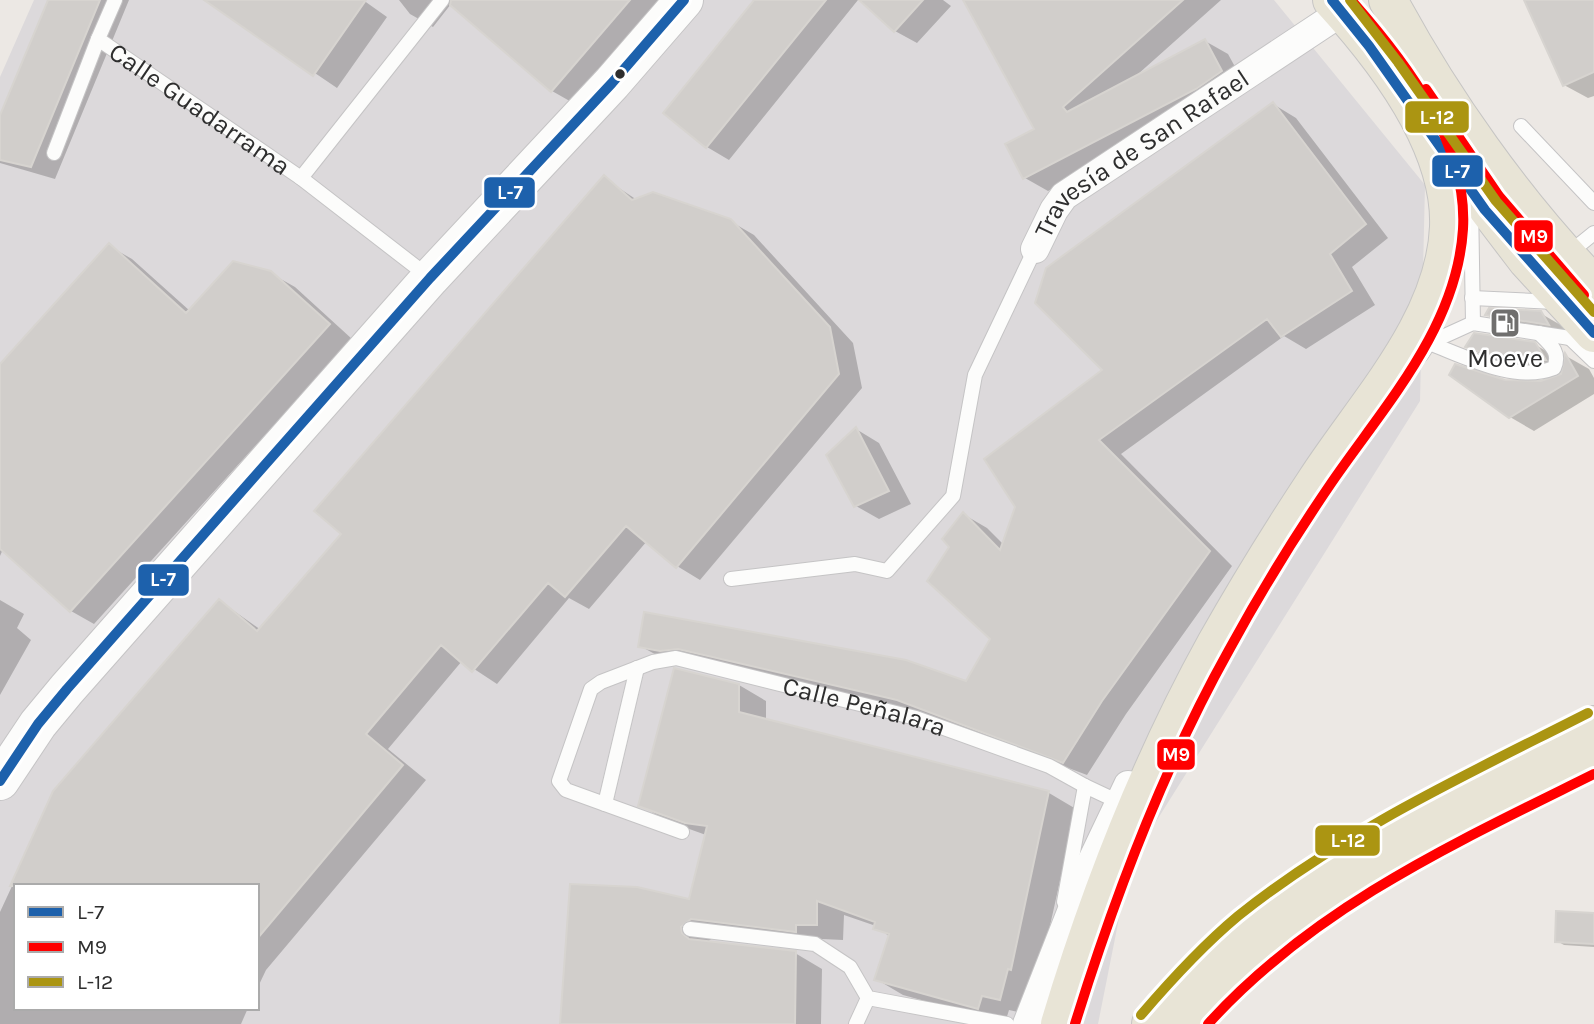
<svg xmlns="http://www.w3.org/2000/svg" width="1594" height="1024" font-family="Karla,sans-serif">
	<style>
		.industrial { fill: #dcd9db; fill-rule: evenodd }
		.shadow { fill: #0003 }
		.building { fill: #d1cecb; stroke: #d7d4d0; stroke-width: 2 }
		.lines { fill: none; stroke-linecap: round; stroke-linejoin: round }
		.service-casing { stroke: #c5c4c5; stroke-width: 16 }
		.minor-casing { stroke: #c5c4c5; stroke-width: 30 }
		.secondary-casing { stroke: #c5c4c5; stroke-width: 40 }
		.primary-casing { stroke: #c6c5c4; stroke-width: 40 }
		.service { stroke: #fcfcfb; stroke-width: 14 }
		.minor { stroke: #fcfcfb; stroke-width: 28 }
		.secondary { stroke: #fcfcfb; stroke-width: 38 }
		.primary { stroke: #e8e4d6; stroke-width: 38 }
		.bus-1-casing { stroke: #fff; stroke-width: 16 }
		.bus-2-casing { stroke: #fff; stroke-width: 16 }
		.bus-3-casing { stroke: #fff; stroke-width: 16 }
		.bus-1 { stroke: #1d61ac; stroke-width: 10 }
		.bus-2 { stroke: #f00; stroke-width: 10 }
		.bus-3 { stroke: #ab9512; stroke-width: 10 }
		.bus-dot { fill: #2e2e2e; stroke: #fff; stroke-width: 2.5 }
		.labels { text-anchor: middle; stroke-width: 5; stroke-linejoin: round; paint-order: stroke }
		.street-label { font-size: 26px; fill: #2e2e2e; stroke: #fff }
		.poi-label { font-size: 26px; fill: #2e2e2e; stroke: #fff }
		.line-badge { stroke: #fff; stroke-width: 2.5 }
		.badge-label { font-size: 19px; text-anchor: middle; font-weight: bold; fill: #fff }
	</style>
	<rect width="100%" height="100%" fill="#ece8e4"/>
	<!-- industrial -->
	<path class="industrial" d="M34,0H1274L1425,185L1420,401L1130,863L1098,1024H0V77ZM16,886H257V1008H16Z"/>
	<!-- shadow -->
	<path class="shadow" d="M50,0H129L55,179L0,163V119Z
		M207,0H363L387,17L337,88Z
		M399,0H664L575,104L552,91L451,4L433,27L410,14Z
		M756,0H858L729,160L707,147L665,113Z
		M861,0H943L951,6L917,43L895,31Z
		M965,0H1221L1137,75L1205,41L1228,54L1245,85L1220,101L1048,191L1025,178L1037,130Z
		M1526,0H1594V96L1588,98L1564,85Z
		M1273,104L1296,118L1388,238L1352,267L1375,305L1306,349L1284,336L1121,454L1232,566L1126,714L1087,775L922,713L664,659L640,646L645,614L967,683L992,639L952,546L963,514L987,528L1004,545L1105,371Z
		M604,178L637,200L730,221L754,235L853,343L862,388L700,580L677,566L647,541L589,609L569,598L497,684L462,661L388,749L426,780L266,970L257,989V886H16V1008H248L241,1024H0V912L32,843L220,601L261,630L344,534Z
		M109,246L132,259L190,311L270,273L295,287L352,339L94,624L71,611L3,549L0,556V366Z
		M1540,313L1564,327L1570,337L1510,328L1487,315Z
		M1534,344L1558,358L1564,367L1566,356L1589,369L1594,378V394L1534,431L1510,417L1505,381L1541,383L1569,373H1534L1491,360L1468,347Z
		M856,429L879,443L911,504L879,519L856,506Z
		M0,600L24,614L17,628L31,640L0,695Z
		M739,685L766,701V720L1049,793L1076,809L1037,984L1027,1014L1009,1010L1005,1023L903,995L876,979L890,937L876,926L844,915L843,940L822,939V946L719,934L707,942L795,953L822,969L821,1024H561L690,901L706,835L667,821L640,805Z
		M1594,915V947L1564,945L1557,941Z"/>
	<!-- building -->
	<path class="building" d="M48,0H100L31,167L0,160V115Z
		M204,0H366L313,76Z
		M451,0H630L551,92L450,5Z
		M754,0H826L706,148L663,113Z
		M859,0H923L894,32Z
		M963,0H1183L1063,107L1067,112L1205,39L1222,71L1196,89L1023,179L1005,144L1034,129Z
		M1524,0H1594V72L1563,86Z
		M1273,102L1366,224L1330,254L1352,291L1281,337L1267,319L1099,440L1210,551L1102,701L1063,763L897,700L678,649L660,651L638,647L644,612L906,660L966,681L990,639L927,581L949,547L942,539L963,512L1000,550L1015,507L984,459L1102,370L1035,303L1046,268Z
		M604,175L632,200L653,192L731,219L830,327L839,374L676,568L626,526L565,597L548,583L472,672L441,645L366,734L403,765L257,939V886H10L53,791L219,599L257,631L341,534L314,511Z
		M109,243L186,313L233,261L271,271L330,324L70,612L0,549V364Z
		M1489,308L1541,311L1549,325L1485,315Z
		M1474,333L1535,342L1546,360L1509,361L1465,347Z
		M1565,353L1578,376L1509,418L1449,375L1455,364L1505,380L1541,381L1561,374Z
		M856,427L889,491L854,507L826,455Z
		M674,668L739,684V712L1049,791L1011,970L1008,969L1000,1000L982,996L978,1009L874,980L889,934L873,929L875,922L817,901V925H796V932L691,919L681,927L682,933L689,939L796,951L795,1024H560L570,884L637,887L689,899L707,826L685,823L638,806Z
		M1556,911L1594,913V944L1555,942Z"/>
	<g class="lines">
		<!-- service casing -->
		<g class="service-casing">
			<g id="service">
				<path id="s1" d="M115,0L98,39L301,178"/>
				<path d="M1521,126L1594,203"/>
				<path d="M54,153L98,39"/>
				<path d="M1471,202L1473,323"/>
				<path d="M1568,254L1594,233"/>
				<path d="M429,277L301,178L442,0"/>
				<path d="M1472,298L1555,302"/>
				<path d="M1569,337L1594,361"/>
				<path d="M1429,343C1466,357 1515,383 1554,368C1561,352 1550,344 1539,333"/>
				<path d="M1421,355L1429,343L1473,323L1589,341"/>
				<path d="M731,579L855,564L887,571L953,496L975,375L1035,249"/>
				<path d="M605,804L637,668"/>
				<path id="s2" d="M682,832L566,790L559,781L591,689L601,682L653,662L676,658L916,718L1049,766L1085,786"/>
				<path d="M1064,902L1085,786L1119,802"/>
				<path d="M690,929L815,944L850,967L868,998L1007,1024"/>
				<path d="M856,1024L868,998"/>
			</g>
		</g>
		<!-- minor casing -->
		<g class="minor-casing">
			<g id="minor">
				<path id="s3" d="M1035,249L1054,210L1064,196L1343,11"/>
				<path d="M1027,1024L1088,869L1128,785"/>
			</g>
		</g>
		<!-- secondary casing -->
		<g class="secondary-casing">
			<path id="secondary" d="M0,781L38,724L67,689L430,278L612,83L684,0"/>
		</g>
		<!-- primary casing -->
		<g class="primary-casing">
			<path id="primary" d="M1388,0C1441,99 1515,204 1594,285
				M1444,151L1527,260L1594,333
				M1060,1024C1100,891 1149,765 1216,644C1247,589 1281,534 1316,481C1365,405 1445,323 1449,227C1452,145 1385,58 1332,0
				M1151,1024C1265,880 1435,807 1594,725
				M1189,1024C1291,897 1452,831 1594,758"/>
		</g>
		<!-- service -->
		<use href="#service" class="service"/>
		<!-- minor -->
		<use href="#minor" class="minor"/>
		<!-- secondary -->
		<use href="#secondary" class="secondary"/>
		<!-- primary -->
		<use href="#primary" class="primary"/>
		<!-- bus-1 casing -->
		<g class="bus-1-casing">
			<path id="bus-1" d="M1332,0L1369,46L1485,210L1594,333
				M0,781L38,724L67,689L430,278L612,83L684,0"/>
		</g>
		<!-- bus-2 casing -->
		<g class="bus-2-casing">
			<path id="bus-2" d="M1426,89L1499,196L1584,295
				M1075,1024C1115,895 1163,768 1229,650C1260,593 1295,536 1332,482C1385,405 1457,327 1463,229C1468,142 1405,61 1351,0
				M1208,1024C1314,907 1455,843 1594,774"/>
		</g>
		<!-- bus-3 casing -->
		<g class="bus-3-casing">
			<path id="bus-3" d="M1350,0L1398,62L1496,201L1594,312
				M1141,1015C1171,980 1202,946 1238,916C1344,831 1468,774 1588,713"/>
		</g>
		<!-- bus-1 -->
		<use href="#bus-1" class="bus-1"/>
		<!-- bus-2 -->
		<use href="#bus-2" class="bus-2"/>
		<!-- bus-3 -->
		<use href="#bus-3" class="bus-3"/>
	</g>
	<!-- icons -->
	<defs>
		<g id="fuel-square" transform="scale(1.575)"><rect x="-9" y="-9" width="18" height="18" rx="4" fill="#706f6e" stroke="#fff"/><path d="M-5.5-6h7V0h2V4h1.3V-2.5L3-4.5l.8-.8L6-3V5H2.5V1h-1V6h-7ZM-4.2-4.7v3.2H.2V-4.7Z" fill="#fff"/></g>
	</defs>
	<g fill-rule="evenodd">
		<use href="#fuel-square" x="1505" y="323"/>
	</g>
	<!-- markers -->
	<circle class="bus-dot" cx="620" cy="74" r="6"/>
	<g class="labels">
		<!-- street labels -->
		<g class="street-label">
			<text dy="9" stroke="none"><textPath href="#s1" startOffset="166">Calle Guadarrama</textPath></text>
			<text dy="9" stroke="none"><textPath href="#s3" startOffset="147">Travesía de San Rafael</textPath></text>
			<text dy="9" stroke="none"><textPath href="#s2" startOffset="518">Calle Peñalara</textPath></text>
		</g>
		<!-- poi labels -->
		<g class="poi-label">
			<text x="1505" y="367">Moeve</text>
		</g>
	</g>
	<g class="line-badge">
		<rect x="1404" y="100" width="66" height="34" rx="7" fill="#ab9512"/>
		<rect x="1431" y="154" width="53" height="34" rx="7" fill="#1d61ac"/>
		<rect x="483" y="176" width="53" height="33" rx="7" fill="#1d61ac"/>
		<rect x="1513" y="219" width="41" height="34" rx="7" fill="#f00"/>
		<rect x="137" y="563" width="53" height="34" rx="7" fill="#1d61ac"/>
		<rect x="1156" y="738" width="40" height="33" rx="7" fill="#f00"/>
		<rect x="1314" y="824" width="67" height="33" rx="7" fill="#ab9512"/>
	</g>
	<g class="badge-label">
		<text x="1437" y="124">L-12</text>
		<text x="1457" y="178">L-7</text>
		<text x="510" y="199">L-7</text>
		<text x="1534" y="243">M9</text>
		<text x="163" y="586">L-7</text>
		<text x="1176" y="761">M9</text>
		<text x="1348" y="847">L-12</text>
	</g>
	<!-- legend -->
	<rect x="14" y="884" width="245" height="126" fill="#ffffff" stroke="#ababab" stroke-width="2"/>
	<rect x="28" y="907" width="35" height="10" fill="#1d61ac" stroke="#ababab" stroke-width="2"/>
	<text x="77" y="919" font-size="21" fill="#2e2e2e">L-7</text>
	<rect x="28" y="942" width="35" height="10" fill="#ff0000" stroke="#ababab" stroke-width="2"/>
	<text x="77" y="954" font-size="21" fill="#2e2e2e">M9</text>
	<rect x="28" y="977" width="35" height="10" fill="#ab9512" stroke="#ababab" stroke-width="2"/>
	<text x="77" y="989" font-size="21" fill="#2e2e2e">L-12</text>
</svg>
